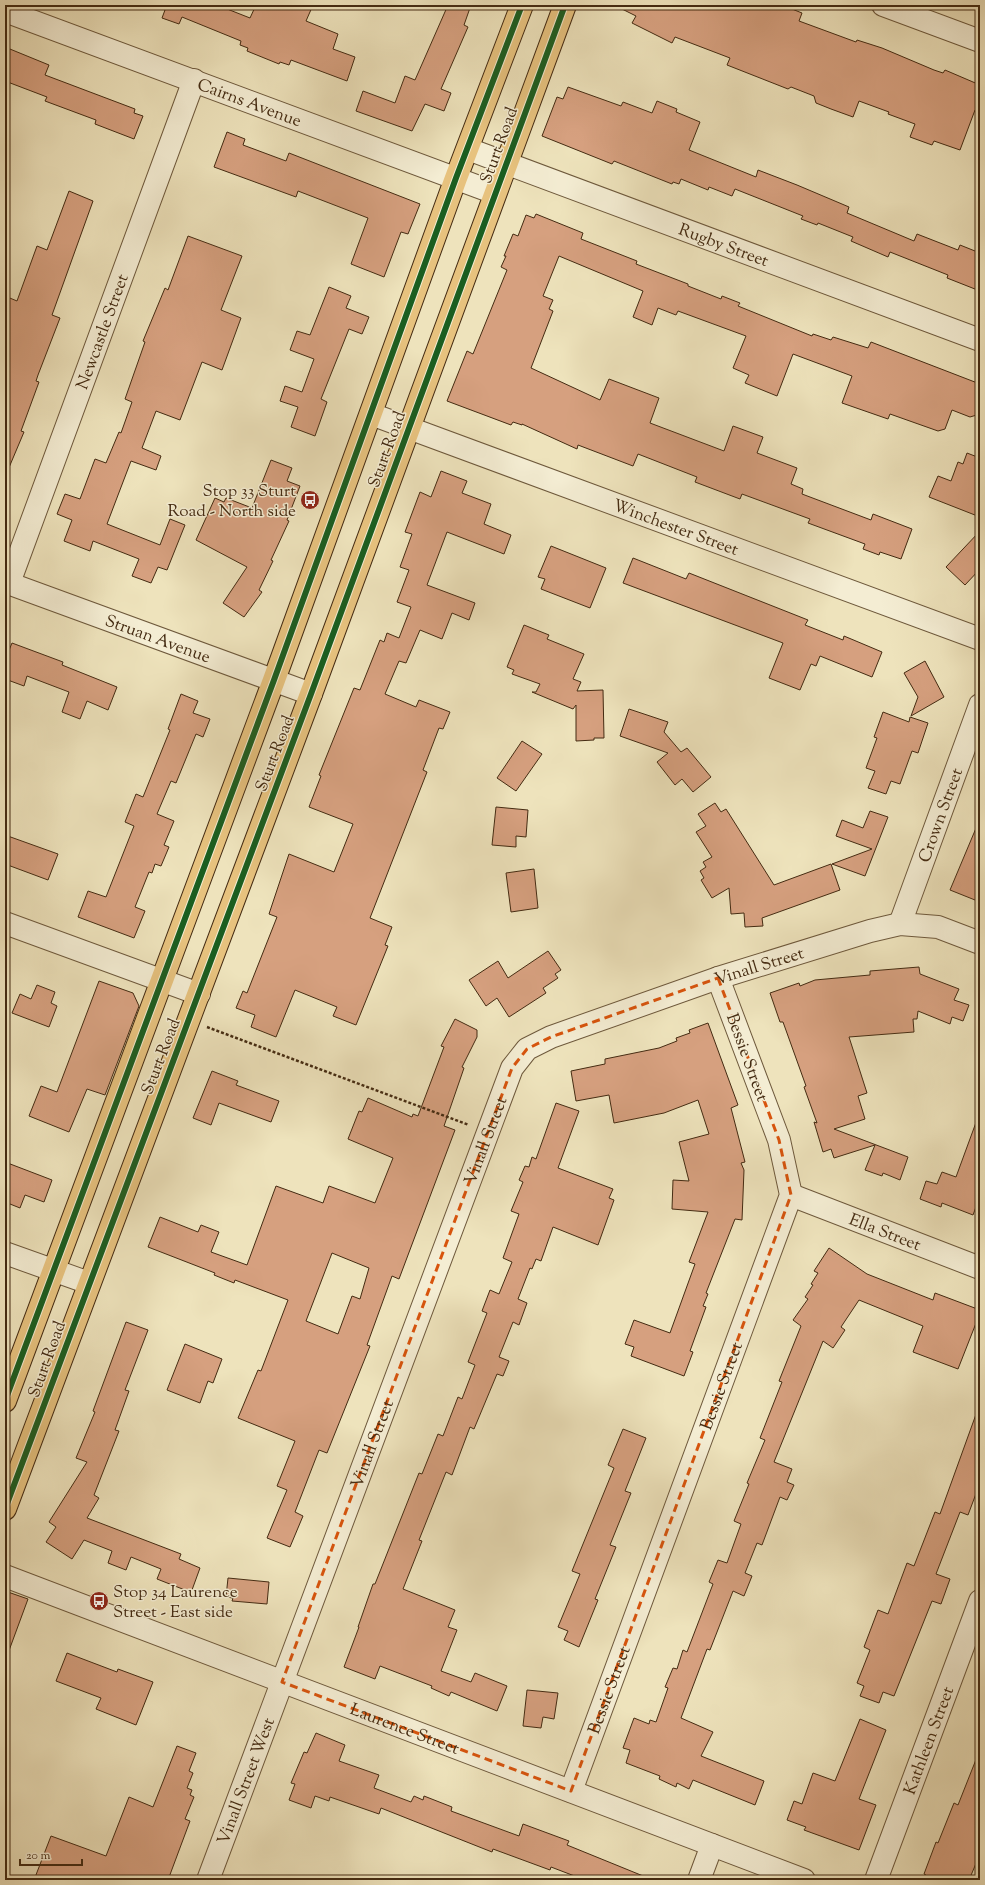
<svg xmlns="http://www.w3.org/2000/svg" width="985" height="1885" font-family="'Sorts Mill Goudy',serif">
	<style>
		.building { fill: #d6a07f; stroke: #442b12; fill-rule: evenodd }
		.lines { fill: none; stroke-linecap: round; stroke-linejoin: round }
		.minor-casing { stroke: #6e593c; stroke-width: 24 }
		.major-casing { stroke: #442b12; stroke-width: 24 }
		.path { stroke: #442b12; stroke-width: 2.5; stroke-dasharray: 3 2; stroke-linecap: butt }
		.minor { stroke: #f4edd3; stroke-width: 22 }
		.major { stroke: #e7c27e; stroke-width: 22 }
		.cycleway-casing { stroke: #f4edd3; stroke-width: 8 }
		.cycleway { stroke: #1b5e20; stroke-width: 6 }
		.marked { fill: none; stroke: #d8540d; stroke-width: 3; stroke-dasharray: 8 5; stroke-linejoin: round }
		.labels { text-anchor: middle; stroke-width: 3; stroke-linejoin: round; paint-order: stroke }
		.street-label { font-size: 17px; fill: #442b12; stroke: #f4edd3 }
		.poi-label { font-size: 17px; fill: #442b12; stroke: #f4edd3; text-anchor: end }
	</style>
	<rect width="100%" height="100%" fill="#eee3bc"/>
	<filter id="stains"><feTurbulence type="fractalNoise" baseFrequency=".005" numOctaves="4"/><feColorMatrix values="0 0 0 0 .2 0 0 0 0 .09 0 0 0 0 .02 0 0 0 .5 -.17"/></filter>
	<radialGradient id="worn" r=".72"><stop offset=".6" stop-color="#630" stop-opacity="0"/><stop offset="1" stop-color="#630" stop-opacity=".3"/></radialGradient>
	<!-- building -->
	<path class="building" d="M154,5H217L250,18L256,5H313L306,21L338,34L333,49L355,57L347,81L291,60L289,65L280,62L279,64L247,51L248,48L240,45L241,41L182,17L179,24L162,18L165,10Z
		M448,5H471L464,25L468,27L441,89L451,93L444,111L425,104L412,131L356,111L363,91L395,103L405,76L415,80Z
		M614,5H782L802,13L799,21L856,42L857,40L882,48L934,70L943,73L945,70L980,85V113L975,110L960,150L934,141L932,145L910,137L915,124L888,114L889,112L859,101L853,117L831,109L816,103L814,96L791,87L788,89L727,65L730,58L675,37L672,43L632,23L636,16Z
		M5,47L49,65L45,75L135,109L134,113L143,116L134,139L95,124L96,120L45,101L47,97L5,81Z
		M568,87L621,106L623,102L652,113L657,101L677,109L676,112L700,122L689,150L756,177L758,170L797,185L849,207L847,213L914,241L917,234L958,250L960,245L980,253V291L947,278L948,275L890,252L888,257L851,241L853,237L818,223L817,225L801,219L803,216L735,189L732,196L709,187L708,190L681,179L679,184L673,182L672,184L614,161L612,164L542,136L557,97L563,99Z
		M227,132L245,139L243,145L286,161L289,153L420,204L408,234L401,232L384,277L351,264L368,218L298,191L296,197L214,167Z
		M69,191L93,201L52,315L60,318L38,375L36,381L39,382L21,431L24,432L5,477V296L17,301L37,246L47,250Z
		M536,214L583,233L581,239L637,261L636,264L688,284V286L721,299L722,296L740,303L738,306L812,336L813,334L831,340L833,337L868,348L871,342L980,384V414L970,417L952,410L945,429L938,431L890,414L888,419L842,403L852,376L793,354L777,396L745,383L749,375L733,368L746,336L678,311L676,315L658,308L652,325L633,317L643,291L559,256L543,296L553,300L549,309L553,311L531,368L600,400L609,379L659,398L650,423L724,451L733,426L763,437L757,453L797,468L791,484L803,489L802,494L871,520L873,514L912,529L901,559L880,552L879,555L863,549L865,544L808,523L810,519L742,494L740,499L695,482L697,477L638,454L633,466L578,445L577,449L522,424V425L513,422L511,425L447,401L467,351L473,354L507,270L501,267L506,256H504L513,234L518,236L526,215L534,218Z
		M188,236L242,256L221,310L241,318L222,370L202,362L180,420L156,411L142,448L161,456L156,470L131,461L107,524L160,545L170,519L185,525L167,570L158,567L151,583L132,576L139,559L93,541L90,551L64,541L72,520L57,514L65,494L80,499L95,459L106,463L119,432L121,433L132,402L125,399L145,342L143,341L165,288L168,290Z
		M329,287L351,296L346,308L369,317L362,334L349,329L321,399L327,402L315,436L291,427L298,407L280,401L285,386L302,392L314,359L290,350L297,331L310,335Z
		M967,453L980,458V517L929,497L938,476L951,481L958,462L963,464Z
		M271,460L292,468L287,481L300,486L287,520L289,521L271,560L273,561L259,590L262,592L244,617L223,603L247,567L196,540L215,498L224,502L226,498L252,508Z
		M441,471L467,481L462,493L491,504L484,524L511,535L504,554L447,532L427,585L475,603L469,620L452,613L442,639L420,630L406,663L399,661L385,694L416,707L419,700L450,712L443,729L439,728L423,770L427,772L370,918L392,927L385,945L388,946L356,1025L333,1016L337,1007L295,990L276,1037L251,1027L255,1015L236,1008L243,991L247,993L277,917L269,914L289,854L334,872L353,824L309,807L321,776L319,775L354,688L360,690L380,640L384,642L387,633L399,638L411,607L397,602L409,570L400,567L412,534L405,532L420,492L431,497Z
		M980,531V569L965,585L946,567Z
		M551,546L606,568L590,608L541,589L545,579L538,577Z
		M633,558L686,579L689,573L808,620L805,625L843,640L844,636L882,652L872,677L820,656L816,666L811,664L800,690L769,678L783,643L623,583Z
		M524,625L549,635L547,639L584,654L573,679L581,682L577,691L603,690L604,738H594V740L576,741V705L573,709L532,692H536L540,684L512,674L514,670L507,667Z
		M12,643L63,662L62,665L117,687L108,710L87,701L80,719L62,712L69,692L27,676L24,686L5,679V660Z
		M925,661L944,697L911,716L918,697L904,673Z
		M181,694L198,701L193,713L210,719L203,737L196,734L176,783L171,781L157,814L174,821L164,845L169,847L161,866L155,864L152,873L149,872L135,907L145,911L134,938L78,917L88,891L106,897L134,826L125,822L136,794L143,797L170,730L168,729Z
		M629,709L668,722L664,732L681,752L687,748L711,777L693,792L682,779L675,785L657,762L668,753L620,736Z
		M883,712L909,722L910,717L928,723L918,753L912,751L900,784L891,781L886,794L868,788L875,771L866,768L877,738L874,737Z
		M522,741L542,754L516,791L497,778Z
		M715,803L721,812L726,809L774,885L831,864L840,890L762,918L763,926L745,927L744,913L731,914L729,888L712,898L701,880L704,878L700,871L706,867L703,862L712,857L696,832L706,826L698,814Z
		M496,807L528,810L526,837L516,836V847L492,845Z
		M870,811L888,817L865,876L832,864L872,849L836,836L842,820L863,828Z
		M979,821H980V902L950,890Z
		M5,835L58,854L48,880L5,864Z
		M534,869L538,908L511,912L506,873Z
		M548,951L561,970L555,974L558,978L543,988L546,993L509,1017L497,998L486,1006L469,980L498,961L508,978Z
		M919,967L920,974L959,989L954,1000L969,1005L963,1021L952,1017L950,1024L918,1011L917,1019H913L914,1032L849,1037L867,1093L858,1096L865,1119L834,1129L908,1157L900,1180L883,1173L882,1176L865,1170L875,1145L834,1158L831,1149L823,1152L814,1122L817,1123L804,1087L806,1086L783,1022H780L770,993L799,983L800,986L815,980L870,975V971Z
		M99,981L133,993L139,1006L105,1095L87,1089L69,1132L29,1116L41,1086L57,1092Z
		M37,985L55,992L51,1003L57,1006L49,1027L12,1013L20,994L31,999Z
		M455,1019L477,1030V1037L462,1067L464,1068L444,1126L455,1130L399,1279L392,1276L367,1345L370,1346L327,1453L319,1450L295,1512L303,1516L290,1547L267,1538L287,1490L277,1486L295,1441L238,1418L258,1370L261,1371L288,1300L235,1280L234,1283L214,1275L215,1273L148,1247L160,1217L198,1232L201,1225L219,1232L211,1252L247,1265L276,1186L323,1203L329,1186L375,1203L393,1158L348,1139L359,1111L362,1112L368,1098L412,1117L413,1114L418,1116L444,1047L441,1046ZM332,1253L369,1268L360,1299L352,1296L338,1334L306,1321Z
		M708,1023L738,1105L731,1108L745,1162L741,1163L744,1170L742,1220L735,1219L706,1293L708,1294L703,1306L706,1307L690,1351L693,1352L684,1376L631,1356L634,1347L625,1344L634,1320L670,1333L695,1264L689,1262L708,1212L672,1209L673,1180L689,1181L679,1142L709,1134L698,1100L664,1113L614,1123L609,1095L576,1101L571,1071L605,1064V1059L659,1048L677,1041L676,1038L690,1033L689,1030Z
		M212,1071L238,1081L236,1085L279,1101L271,1122L219,1103L211,1125L193,1118Z
		M556,1103L579,1111L558,1168L613,1189L609,1198L614,1200L598,1245L553,1227L541,1261L536,1259L532,1269L530,1268L518,1299L527,1303L519,1325L513,1322L499,1357L509,1361L503,1376L497,1374L474,1429L470,1427L452,1475L446,1472L419,1540L422,1541L403,1589L455,1610L448,1627L457,1630L441,1671L471,1682L475,1673L507,1686L497,1711L451,1692L449,1696L431,1688L432,1686L380,1666L375,1679L344,1667L359,1627H358L373,1584H375L419,1473L422,1474L438,1434L443,1436L458,1397L462,1399L475,1365L468,1362L487,1313L482,1311L490,1290L499,1294L512,1262L503,1258L519,1214L511,1211L523,1182L519,1180L525,1166L529,1167L532,1157L536,1159Z
		M978,1117L980,1118V1196L973,1215L942,1203L941,1207L920,1199L926,1181L937,1184L942,1172L956,1177Z
		M5,1162L52,1180L44,1202L25,1195L20,1208L5,1202Z
		M829,1248L867,1274L933,1300L935,1293L980,1310V1313L958,1369L913,1352L923,1326L859,1300L841,1327L845,1330L833,1348L823,1341L774,1462L792,1469L787,1482L794,1485L787,1500L780,1497L762,1545L757,1543L745,1573L752,1576L744,1596L733,1591L710,1650L707,1649L681,1718L713,1732L701,1756L764,1781L755,1805L693,1780L689,1789L677,1783L676,1787L659,1779L660,1776L626,1763L630,1750L623,1748L634,1718L649,1724L650,1720L656,1722L668,1688L665,1687L673,1668L677,1669L683,1650L687,1652L713,1584L709,1582L718,1560L727,1563L741,1524L734,1521L749,1484L747,1483L765,1440L760,1438L782,1382L779,1381L801,1326L793,1320L808,1299L805,1297L813,1285L811,1284L818,1273L814,1271Z
		M126,1322L148,1330L125,1390L129,1391L115,1430L119,1431L94,1495L99,1498L87,1518L181,1554L179,1559L200,1568L192,1590H185L157,1579L161,1569L131,1557L126,1570L108,1563L112,1551L84,1540L72,1559L46,1542L56,1527L49,1522L87,1462L76,1458L95,1412L93,1411Z
		M185,1344L222,1359L213,1383L208,1381L200,1403L167,1390Z
		M979,1406L980,1483L968,1515L960,1512L936,1574L950,1579L941,1604L932,1601L894,1696L883,1692L879,1703L860,1696L864,1686L857,1683L870,1650L864,1647L878,1610L888,1614L907,1563L914,1566L935,1512L940,1514Z
		M623,1429L646,1438L625,1491L631,1493L610,1545L616,1547L595,1599L598,1600L579,1647L564,1640L568,1631L558,1627L580,1574L572,1571L614,1468L608,1465Z
		M228,1578L269,1582L267,1604L232,1601L233,1598L226,1597Z
		M5,1591L28,1599L7,1656H5Z
		M67,1653L117,1672L118,1669L153,1682L136,1725L96,1709L101,1698L56,1681Z
		M527,1690L558,1693L554,1719L543,1717L541,1728L523,1726Z
		M860,1719L886,1730L859,1799L876,1805L859,1850L804,1830L806,1827L787,1820L794,1801L802,1804L813,1773L835,1781Z
		M316,1733L345,1745L339,1761L379,1775L374,1788L411,1802L414,1796L423,1800L424,1796L452,1807L451,1811L519,1836L523,1824L569,1841L567,1845L653,1880H585L551,1867L550,1870L493,1849L492,1852L381,1808L379,1814L330,1797L329,1801L315,1796L311,1808L289,1800L295,1784L291,1783L304,1752L307,1753Z
		M177,1746L196,1753L189,1771L193,1773L187,1788L192,1790L190,1795L194,1797L185,1819L190,1821L168,1880H34L51,1836L106,1856L129,1797L153,1807Z
		M979,1752L980,1854L969,1880H924L926,1875L924,1874L936,1842L938,1843L954,1803L958,1805Z"/>
	<g class="lines">
		<!-- minor casing -->
		<g class="minor-casing">
			<g id="minor">
				<path d="M883,5L980,41"/>
				<path id="s1" d="M5,11L495,193"/>
				<path id="s2" d="M468,149L980,340"/>
				<path id="s3" d="M371,414L980,639"/>
				<path id="s4" d="M5,582L311,694"/>
				<path id="s5" d="M9,583L194,80"/>
				<path d="M5,923L199,994"/>
				<path id="s6" d="M900,924L980,705"/>
				<path id="s7" d="M791,1195L980,1268"/>
				<path d="M5,1253L89,1283"/>
				<path id="s8" d="M5,1576L804,1880"/>
				<path id="s9" d="M571,1791L791,1195L779,1140L718,978"/>
				<path id="s10" d="M208,1880L512,1068L527,1049L551,1037L718,978L870,931L900,924L938,927L980,943"/>
				<path d="M699,1880L712,1845"/>
				<path id="s11" d="M876,1880L980,1601"/>
			</g>
		</g>
		<!-- major casing -->
		<g class="major-casing">
			<path id="major" d="M5,1401L274,680L456,178L522,5
				M5,1509L311,694L565,5"/>
		</g>
		<!-- path -->
		<path class="path" d="M207,1027L469,1125"/>
		<!-- minor -->
		<use href="#minor" class="minor"/>
		<!-- major -->
		<use href="#major" class="major"/>
		<!-- cycleway casing -->
		<g class="cycleway-casing">
			<path id="cycleway" d="M5,1401L274,680L456,178L522,5
				M5,1509L311,694L565,5"/>
		</g>
		<!-- cycleway -->
		<use href="#cycleway" class="cycleway"/>
	</g>
	<!-- marked area -->
	<path class="marked" d="M718,978L779,1140L791,1195L571,1791L282,1682L512,1068L527,1049L551,1037Z"/>
	<!-- icons -->
	<defs>
		<g id="bus-disc" transform="scale(1)"><circle r="9.5" fill="#8f2418" stroke="#f4edd3"/><path d="M-5-6H5V4H4V6H2V4H-2V6H-4V4H-5ZM-3.5-4V0h7V-4ZM-3.5 1.2v1.5H-2V1.2ZM2 1.2v1.5H3.5V1.2Z" fill="#fff"/></g>
	</defs>
	<g fill-rule="evenodd">
		<use href="#bus-disc" x="310" y="500"/>
		<use href="#bus-disc" x="99" y="1601"/>
	</g>
	<g class="labels">
		<!-- street labels -->
		<g class="street-label">
			<text dy="6" stroke="none"><textPath href="#s1" startOffset="261">Cairns Avenue</textPath></text>
			<text transform="translate(498 145) rotate(-70)" y="6">Sturt Road</text>
			<text dy="6" stroke="none"><textPath href="#s2" startOffset="273">Rugby Street</textPath></text>
			<text dy="6" stroke="none"><textPath href="#s5" startOffset="268">Newcastle Street</textPath></text>
			<text transform="translate(386 449) rotate(-70)" y="6">Sturt Road</text>
			<text dy="6" stroke="none"><textPath href="#s3" startOffset="325">Winchester Street</textPath></text>
			<text dy="6" stroke="none"><textPath href="#s4" startOffset="163">Struan Avenue</textPath></text>
			<text transform="translate(274 753) rotate(-69)" y="6">Sturt Road</text>
			<text dy="6" stroke="none"><textPath href="#s6" startOffset="116">Crown Street</textPath></text>
			<text dy="6" stroke="none"><textPath href="#s10" startOffset="1138">Vinall Street</textPath></text>
			<text transform="translate(160 1056) rotate(-69)" y="6">Sturt Road</text>
			<text transform="translate(748 1057) rotate(70)" y="6">Bessie Street</text>
			<text dy="6" stroke="none"><textPath href="#s10" startOffset="790">Vinall Street</textPath></text>
			<text dy="6" stroke="none"><textPath href="#s7" startOffset="101">Ella Street</textPath></text>
			<text transform="translate(46 1359) rotate(-70)" y="6">Sturt Road</text>
			<text dy="6" stroke="none"><textPath href="#s9" startOffset="432">Bessie Street</textPath></text>
			<text dy="6" stroke="none"><textPath href="#s10" startOffset="466">Vinall Street</textPath></text>
			<text dy="6" stroke="none"><textPath href="#s9" startOffset="108">Bessie Street</textPath></text>
			<text dy="6" stroke="none"><textPath href="#s8" startOffset="428">Laurence Street</textPath></text>
			<text dy="6" stroke="none"><textPath href="#s11" startOffset="149">Kathleen Street</textPath></text>
			<text dy="6" stroke="none"><textPath href="#s10" startOffset="106">Vinall Street West</textPath></text>
		</g>
		<!-- poi labels -->
		<g class="poi-label">
			<text x="296" y="496">Stop 33 Sturt<tspan x="296" dy="20">Road - North side</tspan></text>
			<text x="113" y="1597" text-anchor="start">Stop 34 Laurence<tspan x="113" dy="20">Street - East side</tspan></text>
		</g>
	</g>
	<!-- margin -->
	<rect width="985" height="1885" fill="none" stroke="#eee3bc" stroke-width="20"/>
	<rect x="6" y="6" width="973" height="1873" fill="none" stroke="#442b12" stroke-width="2"/>
	<rect x="10" y="10" width="965" height="1865" fill="none" stroke="#442b12"/>
	<!-- scale -->
	<path d="M20 1859v6h62v-6" fill="none" stroke="#442b12" stroke-width="2"/>
	<text x="26" y="1859" font-size="12" fill="#442b12" stroke="#f4edd3" stroke-width="3" paint-order="stroke">20 m</text>
	<rect width="100%" height="100%" filter="url(#stains)"/>
	<rect width="100%" height="100%" fill="url(#worn)"/>
</svg>
